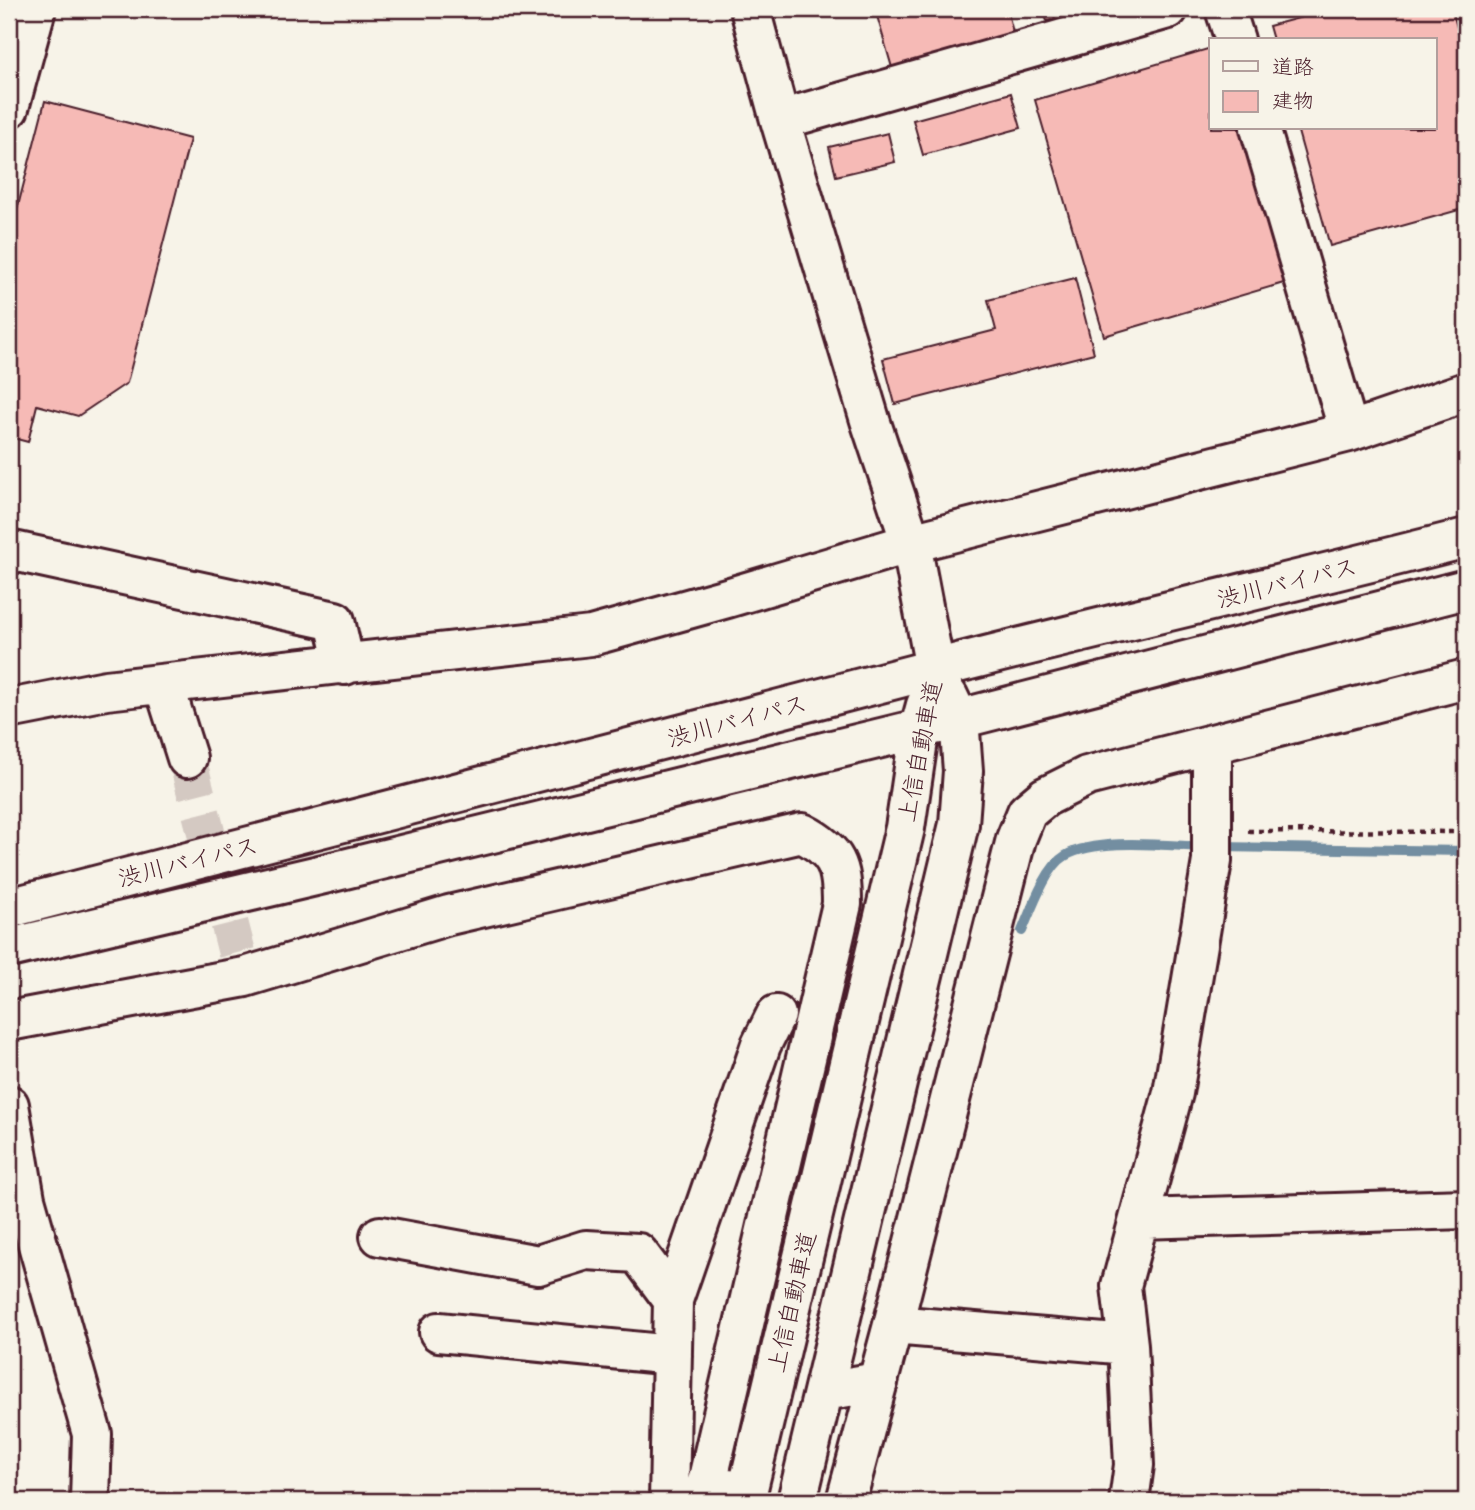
<svg xmlns="http://www.w3.org/2000/svg" width="1475" height="1510" font-family="'Playpen Sans','Klee One',sans-serif">
	<style>
		.lines { fill: none; stroke-linecap: round; stroke-linejoin: round }
		.stream { stroke: #738ea1; stroke-width: 10 }
		.building { fill: #f6bab6; stroke: #4a1f2b; stroke-width: 2 }
		.minor-tunnel { stroke: #d4c9c2; stroke-width: 38; stroke-dasharray: 38 19; stroke-linecap: butt }
		.minor-casing { stroke: #4a1f2b; stroke-width: 44 }
		.highway-casing { stroke: #4a1f2b; stroke-width: 44 }
		.path { stroke: #4a1f2b; stroke-width: 4.5; stroke-dasharray: 5 5; stroke-linecap: butt }
		.minor { stroke: #f7f3e8; stroke-width: 38 }
		.highway { stroke: #f7f3e8; stroke-width: 38 }
		.labels { text-anchor: middle; stroke-width: 7; stroke-linejoin: round; paint-order: stroke }
		.street-label { font-size: 24px; fill: #4a1f2b; stroke: #f7f3e8 }
	</style>
	<rect width="100%" height="100%" fill="#f7f3e8"/>
	<filter id="ink" filterUnits="userSpaceOnUse"><feTurbulence type="fractalNoise" baseFrequency=".0143" numOctaves="2"/><feDisplacementMap in="SourceGraphic" scale="14" xChannelSelector="R" yChannelSelector="G"/><feConvolveMatrix kernelMatrix="1 2 1 2 8 2 1 2 1" color-interpolation-filters="sRGB"/></filter>
	<g filter="url(#ink)">
		<g class="lines">
			<!-- stream -->
			<path class="stream" d="M1221,847L1466,851
				M1022,931C1031,910 1046,867 1065,856C1097,837 1169,846 1206,847"/>
		</g>
		<!-- building -->
		<path class="building" d="M875,9H1007L1014,36L893,71Z
			M1043,9H1088L1047,21Z
			M1332,9H1452L1466,61V208L1330,246L1297,128H1435V40H1273L1269,26Z
			M1211,48V128H1242L1287,282L1104,336L1035,100Z
			M1011,93L1021,128L923,155L913,120Z
			M45,101L190,139L127,383L78,416L37,405L28,442L9,437V241Z
			M888,133L895,162L836,176L829,147Z
			M1075,278L1094,353L895,404L883,359L996,330L988,300Z"/>
		<g class="lines">
			<!-- minor-tunnel -->
			<path class="minor-tunnel" d="M187,758L237,953"/>
			<!-- minor casing -->
			<g class="minor-casing">
				<path id="minor" d="M750,9L780,120L870,420L911,543L935,669
					M1225,9L1235,40
					M9,108L36,9
					M780,120L1168,9
					M1260,128L1349,432
					M9,550L335,621L345,665
					M164,685L187,758
					M9,709L106,690L591,636L727,598L911,543L1349,432L1466,392
					M9,1021L245,977L449,915L802,833C837,851 842,866 842,904L706,1487L700,1501
					M9,1105L25,1199L92,1434L90,1501
					M1139,1219L1466,1209
					M380,1236L538,1265L586,1250L638,1253L673,1300
					M893,1325L1128,1345
					M439,1332L672,1355
					M669,1501L673,1300L761,1045L776,1015
					M846,1501L893,1325L1016,839L1027,812L1045,797L1087,776L1466,679
					M1129,1501L1134,1465L1128,1345L1121,1286L1173,1093L1212,861V745"/>
			</g>
			<!-- highway casing -->
			<g class="highway-casing">
				<path id="highway" d="M9,908C319,829 628,748 938,668C1114,623 1291,583 1466,538
					M9,948L328,873L959,719L1466,589
					M824,1391L878,1382
					M706,1487L747,1491
					M745,1501L905,828L920,727L926,705
					M797,1501L959,824L963,771L959,719L948,696"/>
			</g>
			<!-- path -->
			<path class="path" d="M1248,831L1466,832"/>
			<!-- minor -->
			<use href="#minor" class="minor"/>
			<!-- highway -->
			<use href="#highway" class="highway"/>
		</g>
	</g>
	<g class="labels">
		<!-- street labels -->
		<g class="street-label">
			<text transform="translate(1287 583) rotate(-14)" y="8">渋川バイパス</text>
			<text transform="translate(737 721) rotate(-15)" y="8">渋川バイパス</text>
			<text transform="translate(920 751) rotate(-79)" y="8">上信自動車道</text>
			<text transform="translate(188 862) rotate(-14)" y="8">渋川バイパス</text>
			<text transform="translate(792 1302) rotate(-77)" y="8">上信自動車道</text>
		</g>
	</g>
	<!-- margin -->
	<rect width="1475" height="1510" fill="none" stroke="#f7f3e8" stroke-width="35"/>
	<rect x="18" y="18" width="1440" height="1475" fill="none" stroke="#4a1f2b" stroke-width="2.5" filter="url(#ink)"/>
	<!-- legend -->
	<rect x="1209" y="38" width="228" height="91" fill="#f7f3e8" stroke="#b29e9c" stroke-width="2"/>
	<rect x="1223" y="61" width="35" height="10" fill="#f7f3e8" stroke="#b29e9c" stroke-width="2"/>
	<text x="1272" y="74" font-size="21" fill="#4a1f2b">道路</text>
	<rect x="1223" y="91" width="35" height="21" fill="#f6bab6" stroke="#b29e9c" stroke-width="2"/>
	<text x="1272" y="108" font-size="21" fill="#4a1f2b">建物</text>
</svg>
